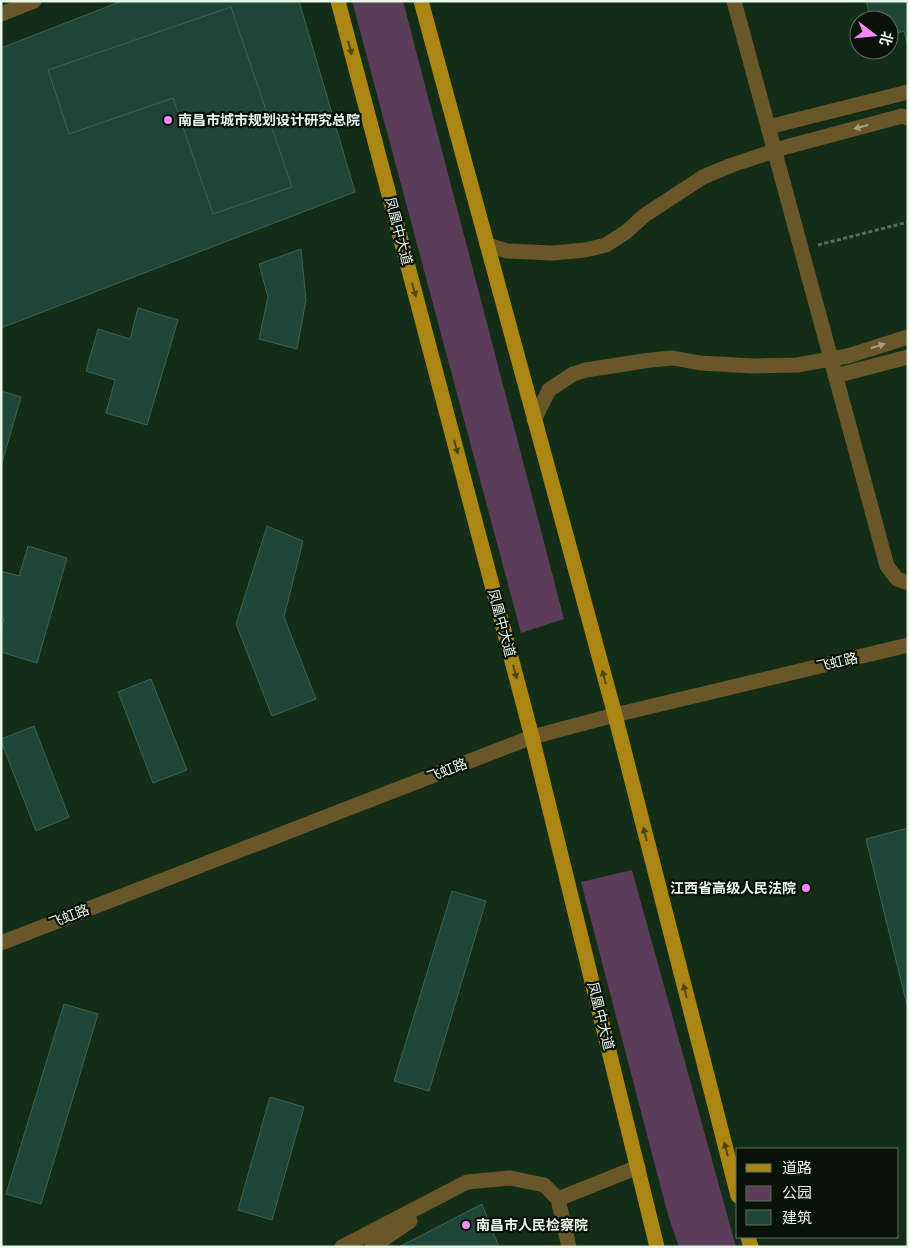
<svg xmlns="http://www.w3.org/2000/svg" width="909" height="1248" font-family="'Fira Sans','Noto Sans SC',sans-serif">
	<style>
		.green { fill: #5b3d5a }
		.building { fill: #1f4638; stroke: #3c6354 }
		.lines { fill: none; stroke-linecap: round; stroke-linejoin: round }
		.path { stroke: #576e5a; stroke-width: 3; stroke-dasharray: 4 2.5; stroke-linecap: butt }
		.minor { stroke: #69572a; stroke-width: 15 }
		.major { stroke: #ab8613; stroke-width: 15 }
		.oneway { fill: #51460e }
		.oneway2 { fill: #a29f80 }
		.poi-dot { fill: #f38af1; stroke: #081209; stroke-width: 2 }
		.labels { text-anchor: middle; stroke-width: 4.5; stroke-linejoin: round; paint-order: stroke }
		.poi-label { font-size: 14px; font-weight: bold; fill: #e7f7e8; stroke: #081209; text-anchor: start }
		.street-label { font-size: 14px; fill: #e7f7e8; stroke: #081209 }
	</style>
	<rect width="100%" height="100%" fill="#132d17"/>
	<!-- green -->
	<path class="green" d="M352,1H403L564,619L521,633Z
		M632,870L736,1247H679L668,1215L581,882Z"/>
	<!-- building -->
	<path class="building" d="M122,1H299L355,192L1,328V48Z
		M866,1H908V46L904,31L889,35V20H871Z
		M231,7L292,187L213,214L173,98L69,134L48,70Z
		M301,249L306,300L297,349L259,339L268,297L259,264Z
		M138,308L178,320L147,425L106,413L115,380L86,371L98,329L130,339Z
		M1,391L21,397L1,466Z
		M267,526L303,541L284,617L316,699L272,716L236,624Z
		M28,546L67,558L37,663L1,652V629L4,618L1,617V571L19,576Z
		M151,679L187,770L153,783L118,692Z
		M34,726L69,817L36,831L1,741V739Z
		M908,828V1009L866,839Z
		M452,891L486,901L429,1091L394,1081Z
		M64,1004L98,1014L41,1204L6,1194Z
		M270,1097L304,1107L272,1220L238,1210Z
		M482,1204L499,1247H399Z"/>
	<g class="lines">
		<!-- path -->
		<path class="path" d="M818,245L908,222"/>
		<!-- minor -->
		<path class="minor" d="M734,1L887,566L897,579L908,583
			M1,14L34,1
			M768,127L908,92
			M487,245L507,251L553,253L585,250L606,245L626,232L645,215L703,177L732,165L786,147L902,116L908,118
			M835,376L908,357
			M534,420L549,390L573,374L586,370L650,360L673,358L700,363L754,366L797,365L848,356L908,337
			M1,943L532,737L615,715L908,645
			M558,1199L638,1167
			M342,1247L467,1182L510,1178L544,1185L558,1199L569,1247
			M372,1247L410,1221"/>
		<!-- major -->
		<path class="major" d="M338,1L532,737L657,1247
			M421,1L615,715L738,1196
			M748,1237L751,1247"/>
	</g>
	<!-- one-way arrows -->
	<defs><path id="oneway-solid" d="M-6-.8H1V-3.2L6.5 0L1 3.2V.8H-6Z" transform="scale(1.25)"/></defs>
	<g class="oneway">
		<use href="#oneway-solid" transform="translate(350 48) rotate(75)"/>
		<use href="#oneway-solid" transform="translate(414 290) rotate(75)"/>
		<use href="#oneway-solid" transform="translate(456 447) rotate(75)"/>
		<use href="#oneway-solid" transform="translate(515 672) rotate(75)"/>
		<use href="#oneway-solid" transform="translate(604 677) rotate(-105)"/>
		<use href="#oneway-solid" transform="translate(645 834) rotate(-104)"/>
		<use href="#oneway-solid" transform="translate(685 991) rotate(-104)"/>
		<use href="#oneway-solid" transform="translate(726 1149) rotate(-104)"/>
	</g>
	<g class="oneway2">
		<use href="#oneway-solid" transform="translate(861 127) rotate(165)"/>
		<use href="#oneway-solid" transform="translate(878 346) rotate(-18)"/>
	</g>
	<!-- markers -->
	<g class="poi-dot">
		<circle cx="168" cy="120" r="5"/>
		<circle cx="806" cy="888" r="5"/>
		<circle cx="466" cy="1225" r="5"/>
	</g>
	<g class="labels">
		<!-- poi labels -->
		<g class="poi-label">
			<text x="178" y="125">南昌市城市规划设计研究总院</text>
			<text x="796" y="893" text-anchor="end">江西省高级人民法院</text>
			<text x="476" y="1230">南昌市人民检察院</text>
		</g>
		<!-- street labels -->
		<g class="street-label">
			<text transform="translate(399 231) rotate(75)" y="5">凤凰中大道</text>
			<text transform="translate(502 623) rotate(75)" y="5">凤凰中大道</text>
			<text transform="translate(837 662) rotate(-13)" y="5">飞虹路</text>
			<text transform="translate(447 770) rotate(-21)" y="5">飞虹路</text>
			<text transform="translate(69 916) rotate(-21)" y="5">飞虹路</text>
			<text transform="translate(601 1016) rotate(76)" y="5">凤凰中大道</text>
		</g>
	</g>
	<!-- border -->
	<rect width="909" height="1248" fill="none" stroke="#e7f7e8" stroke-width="5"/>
	<!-- legend -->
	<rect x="736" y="1148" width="162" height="90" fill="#081209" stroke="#616e62"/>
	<rect x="746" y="1164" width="25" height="8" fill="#ab8613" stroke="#616e62"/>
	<text x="782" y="1173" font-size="15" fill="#e7f7e8">道路</text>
	<rect x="746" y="1186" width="25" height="15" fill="#5b3d5a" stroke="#616e62"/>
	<text x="782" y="1198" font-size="15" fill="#e7f7e8">公园</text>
	<rect x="746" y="1210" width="25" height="15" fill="#1f4638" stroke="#616e62"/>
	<text x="782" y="1223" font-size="15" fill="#e7f7e8">建筑</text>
	<!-- north arrow -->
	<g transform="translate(874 35) rotate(106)"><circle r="24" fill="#081209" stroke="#616e62"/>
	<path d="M0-4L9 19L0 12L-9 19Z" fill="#f38af1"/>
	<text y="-8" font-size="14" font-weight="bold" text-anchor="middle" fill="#e7f7e8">北</text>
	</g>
</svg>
